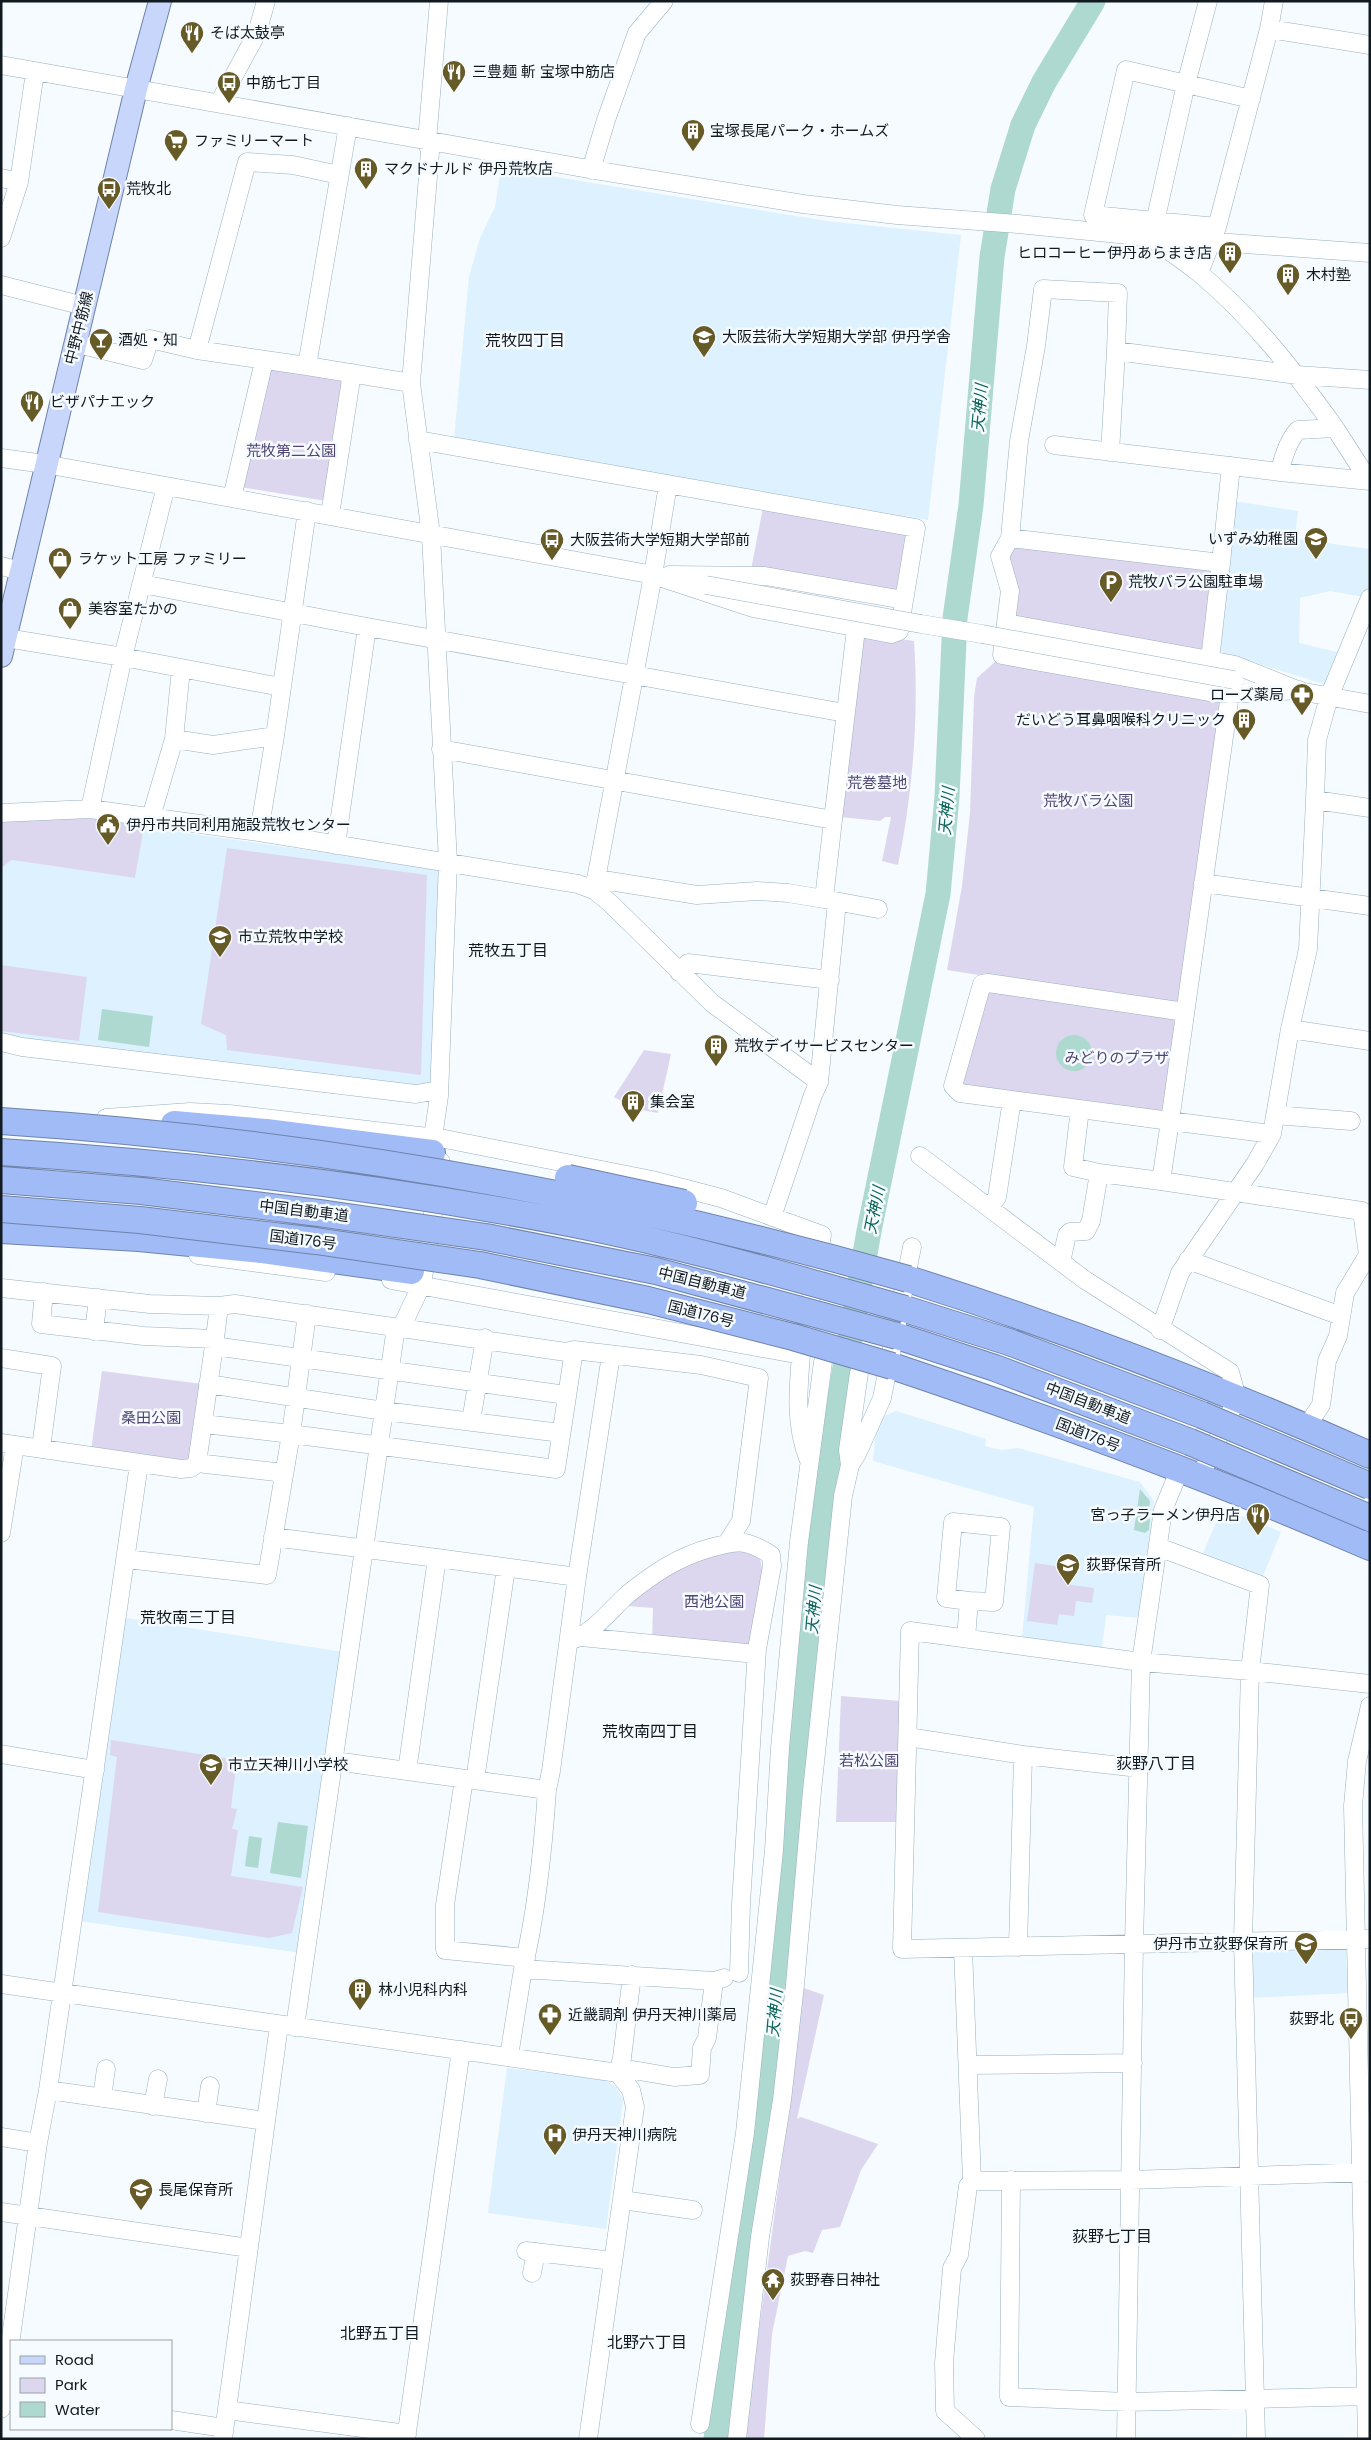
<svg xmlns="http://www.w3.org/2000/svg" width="1371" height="2440" font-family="Poppins,'Noto Sans JP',sans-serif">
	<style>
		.built { fill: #ddf1fe }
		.green { fill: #dcd7ee }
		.water { fill: #add9d0 }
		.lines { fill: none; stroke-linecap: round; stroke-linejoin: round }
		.river { stroke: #add9d0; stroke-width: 25 }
		.minor-casing { stroke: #98b0c1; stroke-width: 19 }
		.major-casing { stroke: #6f83ab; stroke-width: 24 }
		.highway-casing { stroke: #6f83ab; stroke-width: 28 }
		.minor { stroke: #fff; stroke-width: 18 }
		.major { stroke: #c7d6fa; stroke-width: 22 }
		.highway { stroke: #a1bbf6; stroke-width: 26 }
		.minor-bridge-casing { stroke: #98b0c1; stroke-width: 19; stroke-linecap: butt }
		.highway-bridge-casing { stroke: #6f83ab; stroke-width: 28; stroke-linecap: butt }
		.minor-bridge { stroke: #fff; stroke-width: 18 }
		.highway-bridge { stroke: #a1bbf6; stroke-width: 26 }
		.labels { text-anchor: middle; stroke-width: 5; stroke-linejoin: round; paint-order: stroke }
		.poi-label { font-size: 15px; fill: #111a20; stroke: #f6fbff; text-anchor: start }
		.street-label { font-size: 15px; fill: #111a20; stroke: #f6fbff }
		.park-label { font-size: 15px; fill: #504473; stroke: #f6fbff }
		.neighbourhood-label { font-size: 16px; fill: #111a20; stroke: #f6fbff }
		.water-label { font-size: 16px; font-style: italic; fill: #0c6459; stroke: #f6fbff }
	</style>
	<rect width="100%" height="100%" fill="#f6fbff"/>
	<!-- built -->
	<path class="built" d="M501,168L827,221L961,235L928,520L454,439L469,277L480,238L495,207Z
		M1233,501L1298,511L1295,537L1297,539L1370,549V584L1364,597L1330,591L1300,598L1299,643L1341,653L1327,685L1253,662L1224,656L1217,650Z
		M144,827L434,868L442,875L435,1087L411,1092L1,1037V868L12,860L135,878Z
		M896,1411L986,1439L985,1446L1001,1450L1018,1448L1140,1482L1154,1501L1140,1618L1106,1615L1102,1649L1022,1638L1034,1507L873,1461L875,1439L880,1418Z
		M1222,1508L1281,1532L1261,1581L1202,1556Z
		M120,1617L343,1652L301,1953L79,1921Z
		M1340,1946L1346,1951L1348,1993L1248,1998L1247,1953L1254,1948Z
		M507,2068L605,2080L616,2087L623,2100L606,2229L488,2213Z"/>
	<!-- green -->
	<path class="green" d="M272,367L340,380L345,384L326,501L240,487L267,369Z
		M763,507L908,533L897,596L751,570Z
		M1012,544L1214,570L1206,648L1201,653L1017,621L1010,614L1007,547Z
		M863,634L914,641C919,715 913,791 898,865L882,861L891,817H885L880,821L840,817Z
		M997,660L1218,700L1221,705L1178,1003L1173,1006L947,970L962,886L970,813L974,697L977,678Z
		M86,815L144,827L135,878L12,860L1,868V821Z
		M227,848L427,875L421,1075L227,1050L226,1035L201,1024Z
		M1,965L87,977L79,1041L1,1031Z
		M985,991L1177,1015L1166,1111L1160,1115L965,1087L960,1080Z
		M644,1050L671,1054L658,1113L636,1109L614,1097Z
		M102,1371L202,1384L190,1459L184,1463L91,1450Z
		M745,1547L760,1558L763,1575L752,1652L652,1642L653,1608L627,1606L677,1565Z
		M1035,1563L1067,1568L1065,1584L1094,1588L1092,1603L1076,1601L1074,1616L1059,1614L1057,1625L1027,1621Z
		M841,1696L901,1701L898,1822H836Z
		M111,1740L237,1760L231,1808L237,1809L232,1829L238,1830L231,1876L303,1887L292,1933L269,1938L98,1912L117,1757L110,1755Z
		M795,1985L824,1995L797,2119L801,2117L878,2144L861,2170L840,2227L822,2230L813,2253L805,2251L788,2256L772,2334L764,2439H744L784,2145Z"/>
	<!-- water -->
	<path class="water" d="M102,1009L153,1016L149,1047L98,1040Z
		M1056 1053a18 18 0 1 1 36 0a18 18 0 1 1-36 0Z
		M1140,1489L1150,1501L1149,1510L1142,1509L1141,1519H1150L1149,1530L1145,1533L1134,1530Z
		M278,1822L308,1826L301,1878L270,1873Z
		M249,1836L262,1838L258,1868L245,1866Z"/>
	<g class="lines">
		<!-- river -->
		<path class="river" d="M716,2439L733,2307L755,2180L766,2097L824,1487L869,1231L938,894L947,797L955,618L971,505L992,257L1003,189L1023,125L1044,82L1093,1"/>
		<!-- minor casing -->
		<g class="minor-casing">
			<path id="minor" d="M1269,29L1274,1
				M1,65L600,171L803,204L897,215L1018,224L1149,237L1370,253
				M219,103L257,33L266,1
				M348,126L307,366L411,383
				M591,170L606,120L637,33L664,1
				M1,178L19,182
				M1155,222L1186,84L1208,1
				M1217,227L1093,215L1126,70L1251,99
				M1150,237C1166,249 1183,260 1199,273C1252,317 1295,372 1335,428
				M1,238L19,182L35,72
				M1199,273L1217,227L1269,29L1370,45
				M1,285L84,306
				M74,343L143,360L150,339L197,350L307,366
				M197,350L247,162L293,165L339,175
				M1116,351L1118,293L1043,289L1036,346L1019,441L1010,538L1000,556L1010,591L1002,655L1209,692L1230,694L1299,690
				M418,440L916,528L899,631L891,634L753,608L653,575
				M1054,445L1280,472C1283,457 1288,441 1298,430L1335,428L1362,470L1363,480
				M1110,452L1116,351L1297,375L1370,380
				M1,458L45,464L665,577
				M1280,472L1370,481
				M232,498L264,361
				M330,515L352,373
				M1010,538L1221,563L1210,660L1235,665L1295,689
				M1221,563L1231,466
				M1,566L21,571
				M669,575L765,576L904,600
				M142,584L367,627L845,713
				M1006,623L1210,660
				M921,624L982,634
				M6,638L123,657L281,687
				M1288,689L1370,704
				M1230,694L1170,1121L1272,1134
				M275,736L307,511
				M174,739L213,745L275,736L259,832
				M441,749L833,820L824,899L878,909
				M1315,800L1317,740L1329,697L1370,598
				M90,809L123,657L166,486
				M1,813L90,809L259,832L578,884L594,890L610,903L712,1003L819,1082
				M151,817L174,739L181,669
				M833,820L856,629
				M336,845L367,627
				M597,879L697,895L757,891L788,893L824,899
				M1203,883L1370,906
				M594,890L653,575L668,485
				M679,972L688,963L830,980
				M1185,1012L988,983L982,984L953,1086L960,1093L1170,1121L1161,1181L1362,1211L1368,1255L1345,1293L1338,1336L1327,1361L1321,1405L1307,1426
				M1290,1029L1308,949L1315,800L1370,808
				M1,1042L22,1047L416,1094L439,1090
				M1080,1109L1073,1167L1099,1173L1161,1181
				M1275,1115L1351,1121
				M106,1118L190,1112L229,1114L445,1139L652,1180L721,1198L822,1235L801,1355L391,1280
				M433,1138L439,1096L448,862L431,535L411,383L430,152L427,141L439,1
				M920,1156L1085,1280L1230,1372L1237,1398L1200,1477
				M990,1207L997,1197L1012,1100
				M772,1217L813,1095L819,1082L837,902
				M198,1255L326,1272
				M1188,1260L1341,1316
				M1061,1262L1067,1235L1070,1232L1086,1231L1091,1221L1099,1173
				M1,1288L150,1304L219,1306
				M44,1292L41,1324L144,1336L214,1339
				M401,1328L422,1284L441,1162
				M1160,1330L1180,1273L1255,1164L1272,1134L1290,1029L1370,1041
				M94,1331L98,1298
				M801,1355C798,1390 795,1424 808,1458
				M1,1358L52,1366L41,1448
				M208,1384L384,1411L561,1433
				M566,1395L214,1346L219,1306L235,1304L566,1352L574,1350L701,1365L759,1378L741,1521L727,1543
				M471,1421L485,1338
				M204,1424L291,1434L307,1314
				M1,1443L181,1469L191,1468L197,1463L214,1346
				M197,1463L284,1473
				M850,1465L848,1450L859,1373
				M1,1533L15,1445
				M273,1537L437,1558
				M1158,1547L1260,1585L1250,1671L1243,1941L1256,2439
				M126,1559L267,1575L291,1434L556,1469L574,1350
				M577,1577L611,1355
				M581,1637L756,1654
				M966,1638L969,1601L946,1598L953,1522L1001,1527L994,1602L969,1601
				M569,1641C593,1634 610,1610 628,1594C654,1573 678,1557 710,1548C738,1540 746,1539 771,1555L772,1566L757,1649L741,1904L739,1973
				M1370,1684L1250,1671L1141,1662L910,1631L902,1949L1370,1939
				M908,1737L1023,1755L1139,1768
				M1,1754L95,1770
				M335,1761L407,1771L437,1558L577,1577L551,1771L547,1790
				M407,1771L547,1790C543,1850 537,1911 523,1969L714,1981
				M464,1779L445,1905V1950L526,1958
				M475,1780L506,1568
				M1018,1947L1023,1755
				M963,1948L972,2181L1130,2180L1370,2172
				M632,1975L622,2058L618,2073L633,2070L674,2077L700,2075L702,2048L707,2038L714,1981L724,1978
				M1,1984L618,2073L631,2090L635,2107L588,2439
				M295,2027L396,1327
				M509,2056L523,1969
				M968,2065L1133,2063
				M48,2090L266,2121
				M102,2098L106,2069
				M153,2106L158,2079
				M206,2113L210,2086
				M1,2137L38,2143
				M1011,2180L1009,2397L1127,2402L1370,2396
				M972,2181L968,2186L959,2255L952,2268L944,2363L945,2411L976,2439
				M622,2200L693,2210
				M1,2212L249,2248
				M526,2251L613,2261
				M532,2273L536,2252
				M1,2409L38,2143L48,2090L139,1464
				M227,2410L407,2434
				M171,2420L224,2428
				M700,2424L745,2133L774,1850L780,1748L799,1542L823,1362
				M223,2439L279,2025
				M406,2439L461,2050
				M737,2439L760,2237L782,2100L795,1985L812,1791L843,1496L850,1465L857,1454L882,1398L912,1247
				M1126,2439L1134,1944L1141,1662L1163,1510L1180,1469
				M1367,2439L1353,1806L1357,1761L1370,1706"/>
		</g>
		<!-- major casing -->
		<g class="major-casing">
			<path id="major" d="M1,656L136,89L160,1"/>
		</g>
		<!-- highway casing -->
		<g class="highway-casing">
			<path id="highway" d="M174,1124L266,1132L432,1153
				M1,1230L139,1238L261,1250L411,1271
				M908,1279C1066,1329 1219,1388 1370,1455
				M905,1309L1009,1342L1202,1415
				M897,1336L995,1368L1190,1442
				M892,1366C1053,1420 1214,1479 1370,1547"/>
		</g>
		<!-- minor -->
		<use href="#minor" class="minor"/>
		<!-- major -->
		<use href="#major" class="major"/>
		<!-- highway -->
		<use href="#highway" class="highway"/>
		<!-- minor-bridge casing -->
		<g class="minor-bridge-casing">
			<path id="minor-bridge" d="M706,585L921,624
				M982,634L1234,680"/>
		</g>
		<!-- highway-bridge casing -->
		<g class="highway-bridge-casing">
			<path id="highway-bridge" d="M1,1121C308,1141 613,1195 908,1279
				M1,1152C193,1164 385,1187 574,1224C685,1246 795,1278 905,1309
				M568,1178L684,1203
				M1,1180L141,1191L319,1213L486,1237L656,1271L897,1336
				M1,1209L140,1220L316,1241L480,1265L648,1300L793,1337L892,1366
				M1202,1415L1370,1486
				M1190,1442L1370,1518"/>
		</g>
		<!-- minor-bridge -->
		<use href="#minor-bridge" class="minor-bridge"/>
		<!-- highway-bridge -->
		<use href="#highway-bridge" class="highway-bridge"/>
	</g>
	<!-- icons -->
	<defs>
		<g id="restaurant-pin" transform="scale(1.25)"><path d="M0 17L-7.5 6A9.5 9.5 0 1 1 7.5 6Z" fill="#665a27" stroke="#f6fbff"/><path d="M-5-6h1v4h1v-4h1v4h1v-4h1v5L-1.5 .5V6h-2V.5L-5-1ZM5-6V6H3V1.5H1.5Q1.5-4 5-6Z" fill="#fff"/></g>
		<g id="bus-pin" transform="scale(1.25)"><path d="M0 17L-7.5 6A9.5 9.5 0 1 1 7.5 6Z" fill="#665a27" stroke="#f6fbff"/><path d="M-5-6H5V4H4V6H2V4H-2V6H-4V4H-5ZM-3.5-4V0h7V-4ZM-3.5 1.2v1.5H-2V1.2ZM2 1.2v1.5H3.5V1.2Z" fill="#fff"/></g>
		<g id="building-pin" transform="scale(1.25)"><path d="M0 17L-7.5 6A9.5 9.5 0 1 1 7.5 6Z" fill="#665a27" stroke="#f6fbff"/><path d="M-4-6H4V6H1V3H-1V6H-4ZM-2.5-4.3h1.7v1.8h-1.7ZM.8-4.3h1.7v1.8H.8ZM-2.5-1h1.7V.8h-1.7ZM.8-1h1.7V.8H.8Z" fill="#fff"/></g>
		<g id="supermarket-pin" transform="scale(1.25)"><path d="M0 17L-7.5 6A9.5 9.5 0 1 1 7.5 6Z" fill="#665a27" stroke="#f6fbff"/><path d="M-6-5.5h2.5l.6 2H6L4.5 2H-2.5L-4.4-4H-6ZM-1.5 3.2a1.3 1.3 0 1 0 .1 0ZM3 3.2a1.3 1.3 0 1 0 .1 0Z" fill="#fff"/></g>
		<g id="university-pin" transform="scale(1.25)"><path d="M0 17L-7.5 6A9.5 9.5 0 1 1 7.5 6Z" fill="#665a27" stroke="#f6fbff"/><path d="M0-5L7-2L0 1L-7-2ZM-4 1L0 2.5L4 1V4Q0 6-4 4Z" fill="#fff"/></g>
		<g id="bar-pin" transform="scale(1.25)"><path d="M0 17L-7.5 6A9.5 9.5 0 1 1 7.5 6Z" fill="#665a27" stroke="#f6fbff"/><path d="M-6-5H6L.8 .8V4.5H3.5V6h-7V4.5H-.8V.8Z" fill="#fff"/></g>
		<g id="school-pin" transform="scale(1.25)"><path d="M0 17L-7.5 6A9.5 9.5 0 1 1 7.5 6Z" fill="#665a27" stroke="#f6fbff"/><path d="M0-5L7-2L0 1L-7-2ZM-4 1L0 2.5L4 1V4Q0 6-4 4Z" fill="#fff"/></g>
		<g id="shop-pin" transform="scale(1.25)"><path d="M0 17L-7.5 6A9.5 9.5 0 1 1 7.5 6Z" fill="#665a27" stroke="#f6fbff"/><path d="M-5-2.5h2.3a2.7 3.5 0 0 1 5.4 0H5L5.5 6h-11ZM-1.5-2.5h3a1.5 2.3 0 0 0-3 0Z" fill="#fff"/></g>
		<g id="parking-pin" transform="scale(1.25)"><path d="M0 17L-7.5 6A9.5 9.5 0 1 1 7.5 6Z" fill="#665a27" stroke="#f6fbff"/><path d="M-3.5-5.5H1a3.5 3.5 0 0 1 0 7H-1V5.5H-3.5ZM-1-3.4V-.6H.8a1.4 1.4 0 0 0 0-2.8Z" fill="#fff"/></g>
		<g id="pharmacy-pin" transform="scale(1.25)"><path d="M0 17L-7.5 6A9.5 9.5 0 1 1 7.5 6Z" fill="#665a27" stroke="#f6fbff"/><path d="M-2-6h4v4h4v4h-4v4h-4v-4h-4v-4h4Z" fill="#fff"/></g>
		<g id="civic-pin" transform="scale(1.25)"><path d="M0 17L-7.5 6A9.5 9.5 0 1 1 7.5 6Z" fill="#665a27" stroke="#f6fbff"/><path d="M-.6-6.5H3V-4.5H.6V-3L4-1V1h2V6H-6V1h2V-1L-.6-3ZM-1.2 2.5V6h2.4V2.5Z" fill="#fff"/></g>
		<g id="hospital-pin" transform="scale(1.25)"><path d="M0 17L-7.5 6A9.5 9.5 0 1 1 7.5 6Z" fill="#665a27" stroke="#f6fbff"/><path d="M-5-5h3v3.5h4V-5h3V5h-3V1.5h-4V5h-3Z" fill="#fff"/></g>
		<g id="temple-pin" transform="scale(1.25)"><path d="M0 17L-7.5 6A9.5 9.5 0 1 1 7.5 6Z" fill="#665a27" stroke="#f6fbff"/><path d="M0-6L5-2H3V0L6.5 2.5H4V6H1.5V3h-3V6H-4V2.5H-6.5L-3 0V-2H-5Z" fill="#fff"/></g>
	</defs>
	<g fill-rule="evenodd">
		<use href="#restaurant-pin" x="192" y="33"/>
		<use href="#restaurant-pin" x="454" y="72"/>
		<use href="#bus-pin" x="229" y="83"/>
		<use href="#building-pin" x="693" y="131"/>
		<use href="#supermarket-pin" x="176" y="141"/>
		<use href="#building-pin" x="366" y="169"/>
		<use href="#bus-pin" x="109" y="189"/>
		<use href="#building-pin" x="1230" y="253"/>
		<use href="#building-pin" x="1288" y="275"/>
		<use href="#university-pin" x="704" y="337"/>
		<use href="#bar-pin" x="101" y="340"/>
		<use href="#restaurant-pin" x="32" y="402"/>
		<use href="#school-pin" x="1316" y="539"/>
		<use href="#bus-pin" x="552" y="540"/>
		<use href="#shop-pin" x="60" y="559"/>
		<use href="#parking-pin" x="1111" y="582"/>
		<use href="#shop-pin" x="70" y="609"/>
		<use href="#pharmacy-pin" x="1302" y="695"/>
		<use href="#building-pin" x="1244" y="720"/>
		<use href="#civic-pin" x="108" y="825"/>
		<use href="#school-pin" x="220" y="937"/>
		<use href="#building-pin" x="716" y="1046"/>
		<use href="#building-pin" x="633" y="1102"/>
		<use href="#restaurant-pin" x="1258" y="1515"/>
		<use href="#school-pin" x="1068" y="1565"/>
		<use href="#school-pin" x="211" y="1765"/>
		<use href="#school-pin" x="1306" y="1944"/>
		<use href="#building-pin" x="360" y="1990"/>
		<use href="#pharmacy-pin" x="550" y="2015"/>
		<use href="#bus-pin" x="1351" y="2019"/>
		<use href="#hospital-pin" x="555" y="2135"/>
		<use href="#school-pin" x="141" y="2190"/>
		<use href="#temple-pin" x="773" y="2280"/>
	</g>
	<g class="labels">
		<!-- poi labels -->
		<g class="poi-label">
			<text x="210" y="38">そば太鼓亭</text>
			<text x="472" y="77">三豊麺 斬 宝塚中筋店</text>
			<text x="246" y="88">中筋七丁目</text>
			<text x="710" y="136">宝塚長尾パーク・ホームズ</text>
			<text x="194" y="146">ファミリーマート</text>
			<text x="384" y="174">マクドナルド 伊丹荒牧店</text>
			<text x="126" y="194">荒牧北</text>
			<text x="1212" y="258" text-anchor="end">ヒロコーヒー伊丹あらまき店</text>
			<text x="1306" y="280">木村塾</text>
			<text x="722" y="342">大阪芸術大学短期大学部 伊丹学舎</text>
			<text x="118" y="345">酒処・知</text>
			<text x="50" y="407">ビザパナエック</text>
			<text x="1298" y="544" text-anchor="end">いずみ幼稚園</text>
			<text x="570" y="545">大阪芸術大学短期大学部前</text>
			<text x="78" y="564">ラケット工房 ファミリー</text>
			<text x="1128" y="587">荒牧バラ公園駐車場</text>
			<text x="88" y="614">美容室たかの</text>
			<text x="1284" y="700" text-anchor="end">ローズ薬局</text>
			<text x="1226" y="725" text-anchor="end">だいどう耳鼻咽喉科クリニック</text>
			<text x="126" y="830">伊丹市共同利用施設荒牧センター</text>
			<text x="238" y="942">市立荒牧中学校</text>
			<text x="734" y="1051">荒牧デイサービスセンター</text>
			<text x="650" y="1107">集会室</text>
			<text x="1240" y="1520" text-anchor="end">宮っ子ラーメン伊丹店</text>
			<text x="1086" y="1570">荻野保育所</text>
			<text x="228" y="1770">市立天神川小学校</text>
			<text x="1288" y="1949" text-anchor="end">伊丹市立荻野保育所</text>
			<text x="378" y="1995">林小児科内科</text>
			<text x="568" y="2020">近畿調剤 伊丹天神川薬局</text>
			<text x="1334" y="2024" text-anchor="end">荻野北</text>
			<text x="572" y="2140">伊丹天神川病院</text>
			<text x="158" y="2195">長尾保育所</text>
			<text x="790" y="2285">荻野春日神社</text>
		</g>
		<!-- street labels -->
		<g class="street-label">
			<text transform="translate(79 328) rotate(-76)" y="5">中野中筋線</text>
			<text transform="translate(304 1211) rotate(7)" y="5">中国自動車道</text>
			<text transform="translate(303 1240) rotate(7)" y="5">国道176号</text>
			<text transform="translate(702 1283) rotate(14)" y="5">中国自動車道</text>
			<text transform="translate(701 1314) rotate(14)" y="5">国道176号</text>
			<text transform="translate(1088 1403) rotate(21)" y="5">中国自動車道</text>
			<text transform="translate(1088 1435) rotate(21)" y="5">国道176号</text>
		</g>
		<!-- park labels -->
		<g class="park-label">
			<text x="291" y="456">荒牧第二公園</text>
			<text x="877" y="788">荒巻墓地</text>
			<text x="1088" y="806">荒牧バラ公園</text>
			<text x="1117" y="1063">みどりのプラザ</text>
			<text x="151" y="1423">桑田公園</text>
			<text x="714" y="1607">西池公園</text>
			<text x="869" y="1766">若松公園</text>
		</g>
		<!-- neighbourhood labels -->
		<g class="neighbourhood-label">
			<text x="525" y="346">荒牧四丁目</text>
			<text x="508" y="956">荒牧五丁目</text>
			<text x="188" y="1623">荒牧南三丁目</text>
			<text x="650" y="1737">荒牧南四丁目</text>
			<text x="1156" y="1769">荻野八丁目</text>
			<text x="1112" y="2242">荻野七丁目</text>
			<text x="380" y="2339">北野五丁目</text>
			<text x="647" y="2348">北野六丁目</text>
		</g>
		<!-- water labels -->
		<g class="water-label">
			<text transform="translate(979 408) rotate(-85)" y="6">天神川</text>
			<text transform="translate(946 811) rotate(-85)" y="6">天神川</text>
			<text transform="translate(874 1210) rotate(-79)" y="6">天神川</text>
			<text transform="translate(813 1610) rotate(-85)" y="6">天神川</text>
			<text transform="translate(774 2013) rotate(-85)" y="6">天神川</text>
		</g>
	</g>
	<!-- border -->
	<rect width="1371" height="2440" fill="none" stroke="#111a20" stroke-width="5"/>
	<!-- legend -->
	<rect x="10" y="2340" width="162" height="90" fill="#f6fbff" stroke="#9aa1a6"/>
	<rect x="20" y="2356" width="25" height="8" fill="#c7d6fa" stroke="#9aa1a6"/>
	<text x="55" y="2365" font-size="15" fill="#111a20">Road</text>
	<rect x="20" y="2378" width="25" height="15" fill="#dcd7ee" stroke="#9aa1a6"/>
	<text x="55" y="2390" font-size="15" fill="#111a20">Park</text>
	<rect x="20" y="2402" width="25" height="15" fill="#add9d0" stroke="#9aa1a6"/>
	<text x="55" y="2415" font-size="15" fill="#111a20">Water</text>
</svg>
